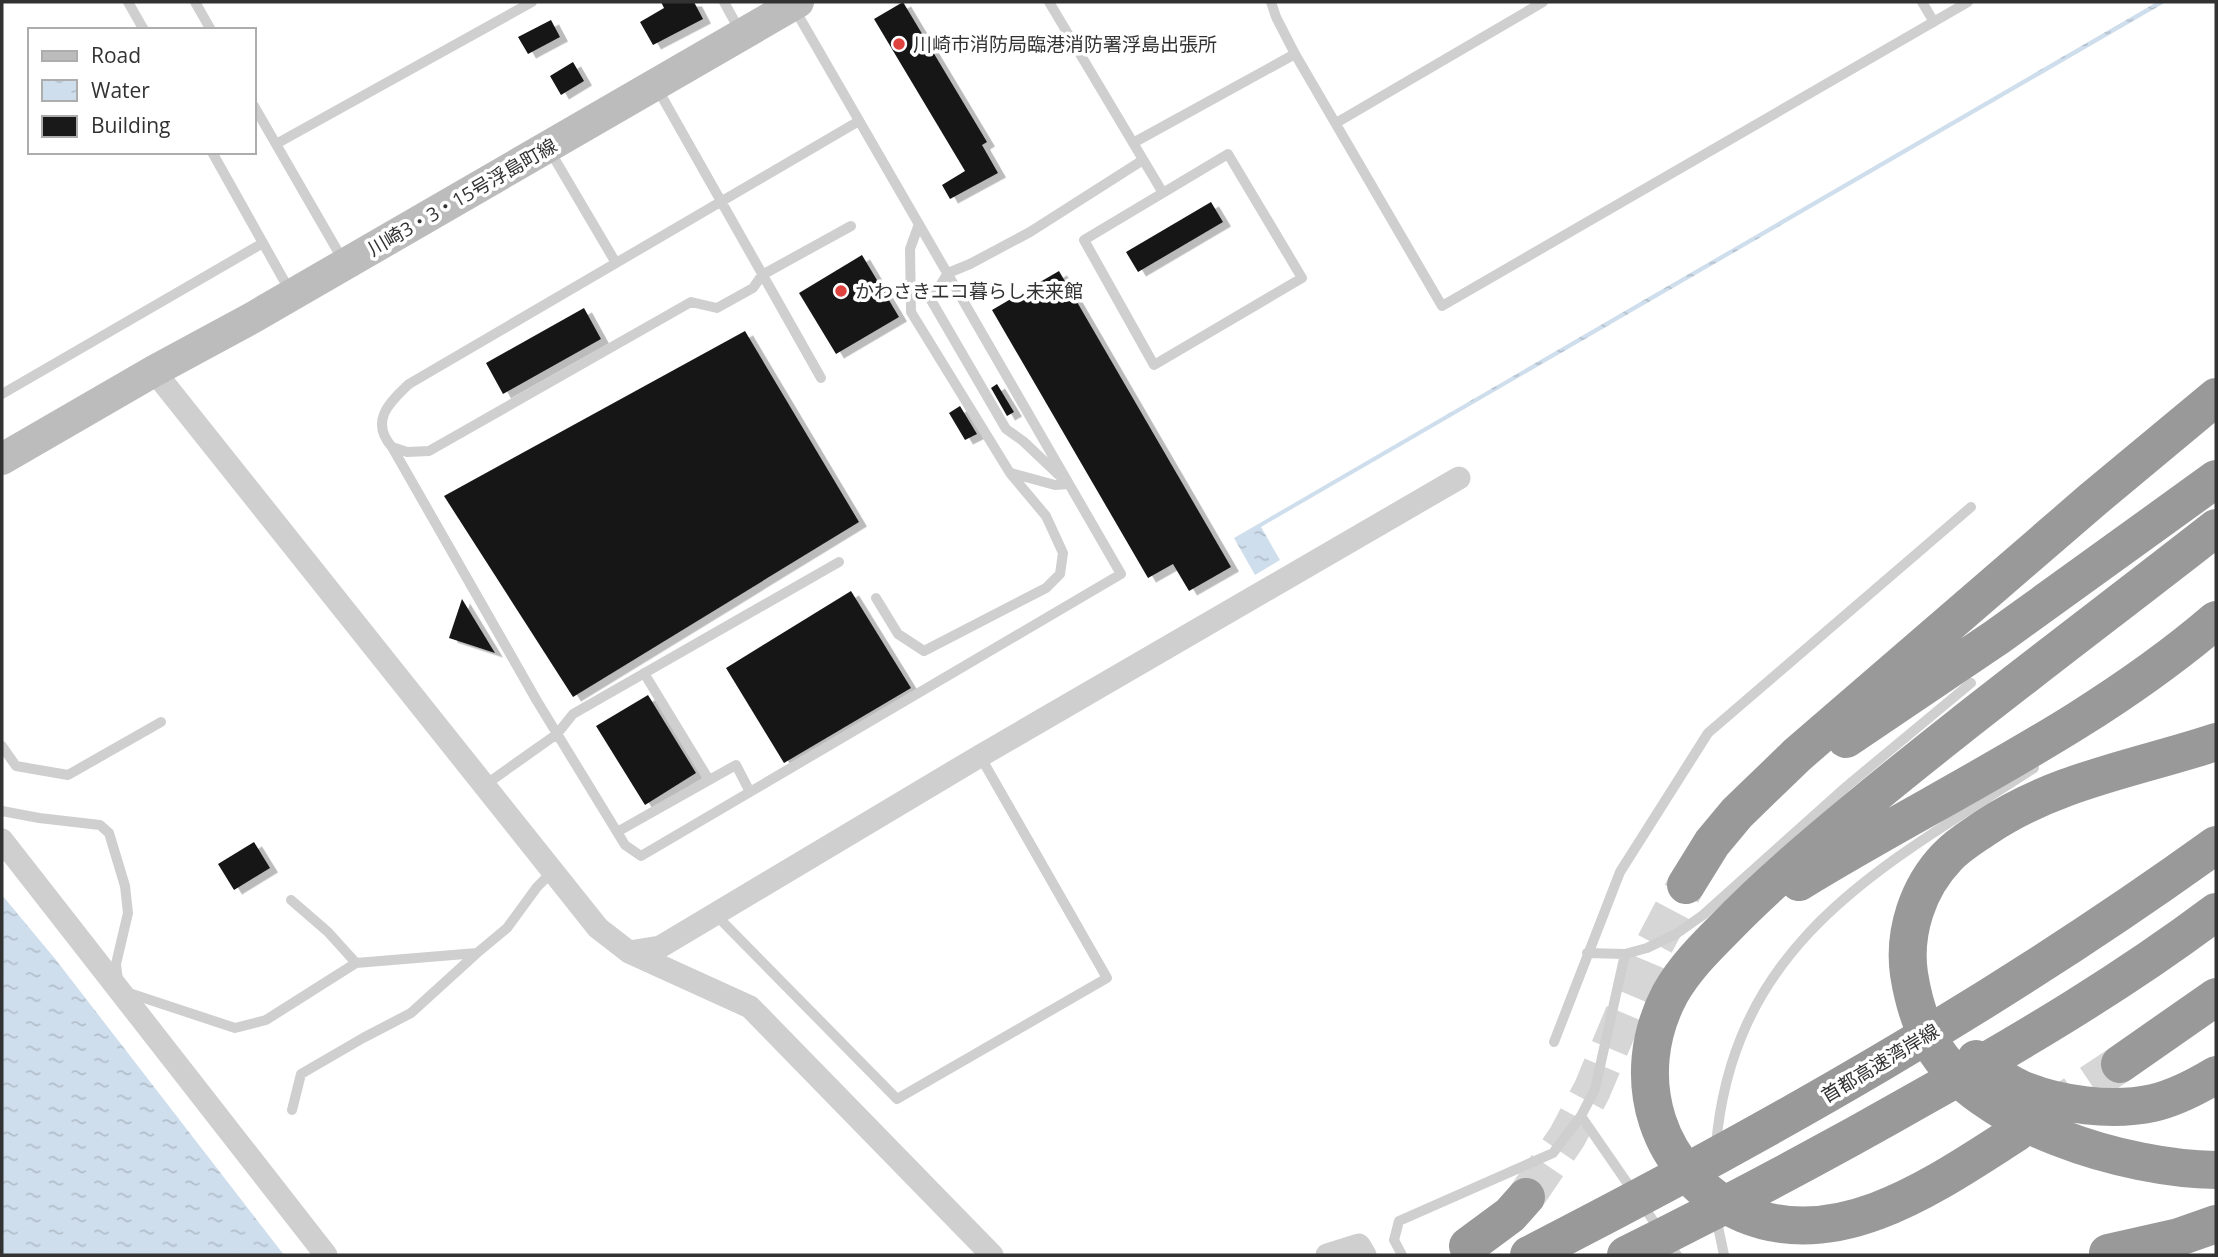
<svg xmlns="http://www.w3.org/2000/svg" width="2218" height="1257" font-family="'Open Sans','Noto Sans JP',sans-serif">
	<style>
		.water { fill: url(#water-ripples) }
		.building { fill: #191919; filter: url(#shadow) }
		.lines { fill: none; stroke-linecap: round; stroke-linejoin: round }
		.highway-tunnel { stroke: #d6d6d6; stroke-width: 38; stroke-dasharray: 38 19; stroke-linecap: butt }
		.lane { stroke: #cfcfcf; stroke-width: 10 }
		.street { stroke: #cfcfcf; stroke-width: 23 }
		.secondary { stroke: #bcbcbc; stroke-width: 32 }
		.highway { stroke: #999; stroke-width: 38 }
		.poi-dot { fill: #de4340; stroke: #fff; stroke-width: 2.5 }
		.labels { text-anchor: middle; stroke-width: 7; stroke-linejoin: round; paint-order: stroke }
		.poi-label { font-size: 19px; fill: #323232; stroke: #fff; text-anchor: start }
		.street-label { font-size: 19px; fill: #323232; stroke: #fff }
	</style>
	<defs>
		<pattern id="water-ripples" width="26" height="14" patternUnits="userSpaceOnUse" patternTransform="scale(1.75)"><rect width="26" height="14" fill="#cfdeec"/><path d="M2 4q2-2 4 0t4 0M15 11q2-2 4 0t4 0" fill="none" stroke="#b2bfcb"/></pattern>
		<filter id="shadow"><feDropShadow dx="8" dy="4.5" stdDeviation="0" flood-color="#0004"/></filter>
	</defs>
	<rect width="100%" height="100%" fill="#fff"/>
	<!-- water -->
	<path class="water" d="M2157,2H2166L1261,527L1280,560L1255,575L1234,538Z
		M2,895L56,960L284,1255H2Z"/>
	<!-- building -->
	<path class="building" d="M661,2H694L703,19L653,45L640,22L664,8Z
		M903,2L987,142L982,145L998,173L950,199L942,185L965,171L874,19Z
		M551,20L560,37L528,54L518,37Z
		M573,62L584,81L561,95L550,76Z
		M1211,202L1223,222L1138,272L1126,252Z
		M862,255L899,317L836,354L799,293Z
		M1059,271L1231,567L1189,591L1173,564L1148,578L992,310Z
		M584,308L601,339L503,394L486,363Z
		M745,331L859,522L573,697L444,496Z
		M997,384L1014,412L1007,416L991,388Z
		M960,406L977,434L965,440L949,413Z
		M851,591L911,688L784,763L726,668Z
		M462,599L495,653L449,638Z
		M648,695L696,773L645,805L596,726Z
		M254,842L270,868L234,890L218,864Z"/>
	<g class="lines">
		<!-- highway-tunnel -->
		<path class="highway-tunnel" d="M2043,1115L2120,1064
			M1526,1197L1567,1137L1592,1090L1648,957L1686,885"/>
		<!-- lane -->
		<path class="lane" d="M128,2L144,30
			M195,2L211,30
			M724,2L741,33
			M1049,2L1163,193
			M1271,2L1276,17L1295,54L1442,306L1968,2
			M1922,2L1934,22
			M794,8L1121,574L641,856L625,845L537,701L392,447C369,421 390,402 409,384L859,121
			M657,88L821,378
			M254,106L344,262
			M1336,123L1543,2
			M1133,143L1295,54
			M276,144L532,2
			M550,151L616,263
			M212,152L291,293
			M1228,154L1302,278L1154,365L1084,240Z
			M2,394L263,243
			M392,447L407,452L429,451L691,302L717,308L753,288L762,275L851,226
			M1011,473L1055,485L1069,484
			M1061,477L1023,441L1006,429L931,300L948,273L970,264L1030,232L1143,160
			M876,598L898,634L924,651L1046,588L1060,574L1063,553L1046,516L1010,473L911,312L910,249L919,224
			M644,673L709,780
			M2,746L16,766L68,775L161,722
			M485,785L557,734L573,714L839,562
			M2,811L39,818L100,825L109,833L125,886L128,913L116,964L118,981
			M617,832L736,765L750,792
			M291,900L328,932L356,963
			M715,914L897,1099L1107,978L980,756
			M1587,953L1625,954L1647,948L1676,934L1703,915L1847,786L1971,683
			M126,992L235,1028L266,1020L356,963L477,953L507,928L537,887L553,871
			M1554,1042L1620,872L1708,733L1971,507
			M292,1110L301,1074L363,1038L411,1013L477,953
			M1581,1116L1677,1255
			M1716,1145C1734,941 1880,868 2034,768
			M1716,1217L1724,1255
			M1402,1255L1394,1240L1399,1221L1553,1153L1581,1116L1595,1089L1625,954"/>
		<!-- street -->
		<path class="street" d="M154,371L598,928L629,952L660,947L980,756L1459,478
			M2,840L326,1255
			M629,952L750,1007L992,1255
			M1327,1255L1359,1245L1365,1255"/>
		<!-- secondary -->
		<path class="secondary" d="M2,459L154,371L252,318L798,2"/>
		<!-- highway -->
		<path class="highway" d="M1846,739L1997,637L2216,479
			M2216,742C2137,768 2054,781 1985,828C1972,837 1958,845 1947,857C1918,887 1903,932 1909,974C1913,999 1919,1022 1932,1044C1979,1126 2127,1169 2216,1170
			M1799,882C1939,796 2090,728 2216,620
			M1686,885L1712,843L1737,813L1797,755L2091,501L2216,397
			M1976,1059C1990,1070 2004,1082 2021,1089C2059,1105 2112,1112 2153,1103C2175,1098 2196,1087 2216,1075
			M2120,1064L2216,997
			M2016,1133C1939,1182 1840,1254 1744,1214C1656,1176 1626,1077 1670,994C1684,969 1704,949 1723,930C1753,899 1785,870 1818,842C1946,733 2083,632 2216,528
			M1468,1246L1510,1215L1526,1197
			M2108,1253L2179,1237L2216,1224
			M1529,1255C1767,1133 1998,1002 2216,845
			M1626,1255C1727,1205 1827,1152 1925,1096C2025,1040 2124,981 2216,912"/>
	</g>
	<!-- markers -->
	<g class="poi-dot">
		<circle cx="899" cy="44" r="7"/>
		<circle cx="841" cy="291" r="7"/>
	</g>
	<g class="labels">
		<!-- poi labels -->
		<g class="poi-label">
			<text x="913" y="51">川崎市消防局臨港消防署浮島出張所</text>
			<text x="855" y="298">かわさきエコ暮らし未来館</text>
		</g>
		<!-- street labels -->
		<g class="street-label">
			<text transform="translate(462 197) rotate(-30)" y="7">川崎3・3・15号浮島町線</text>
			<text transform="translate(1880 1063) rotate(-31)" y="7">首都高速湾岸線</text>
		</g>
	</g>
	<!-- border -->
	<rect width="2218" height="1257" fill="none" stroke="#323232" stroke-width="7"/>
	<!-- legend -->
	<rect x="28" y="28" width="228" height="126" fill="#ffffff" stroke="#adadad" stroke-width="2"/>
	<rect x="42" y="51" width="35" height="10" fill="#bcbcbc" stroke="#adadad" stroke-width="2"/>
	<text x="91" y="63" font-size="21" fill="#323232">Road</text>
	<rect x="42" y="80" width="35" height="21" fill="url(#water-ripples)" stroke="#adadad" stroke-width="2"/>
	<text x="91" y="98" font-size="21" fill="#323232">Water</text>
	<rect x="42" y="116" width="35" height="21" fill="#191919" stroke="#adadad" stroke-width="2"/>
	<text x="91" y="133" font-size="21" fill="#323232">Building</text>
</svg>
